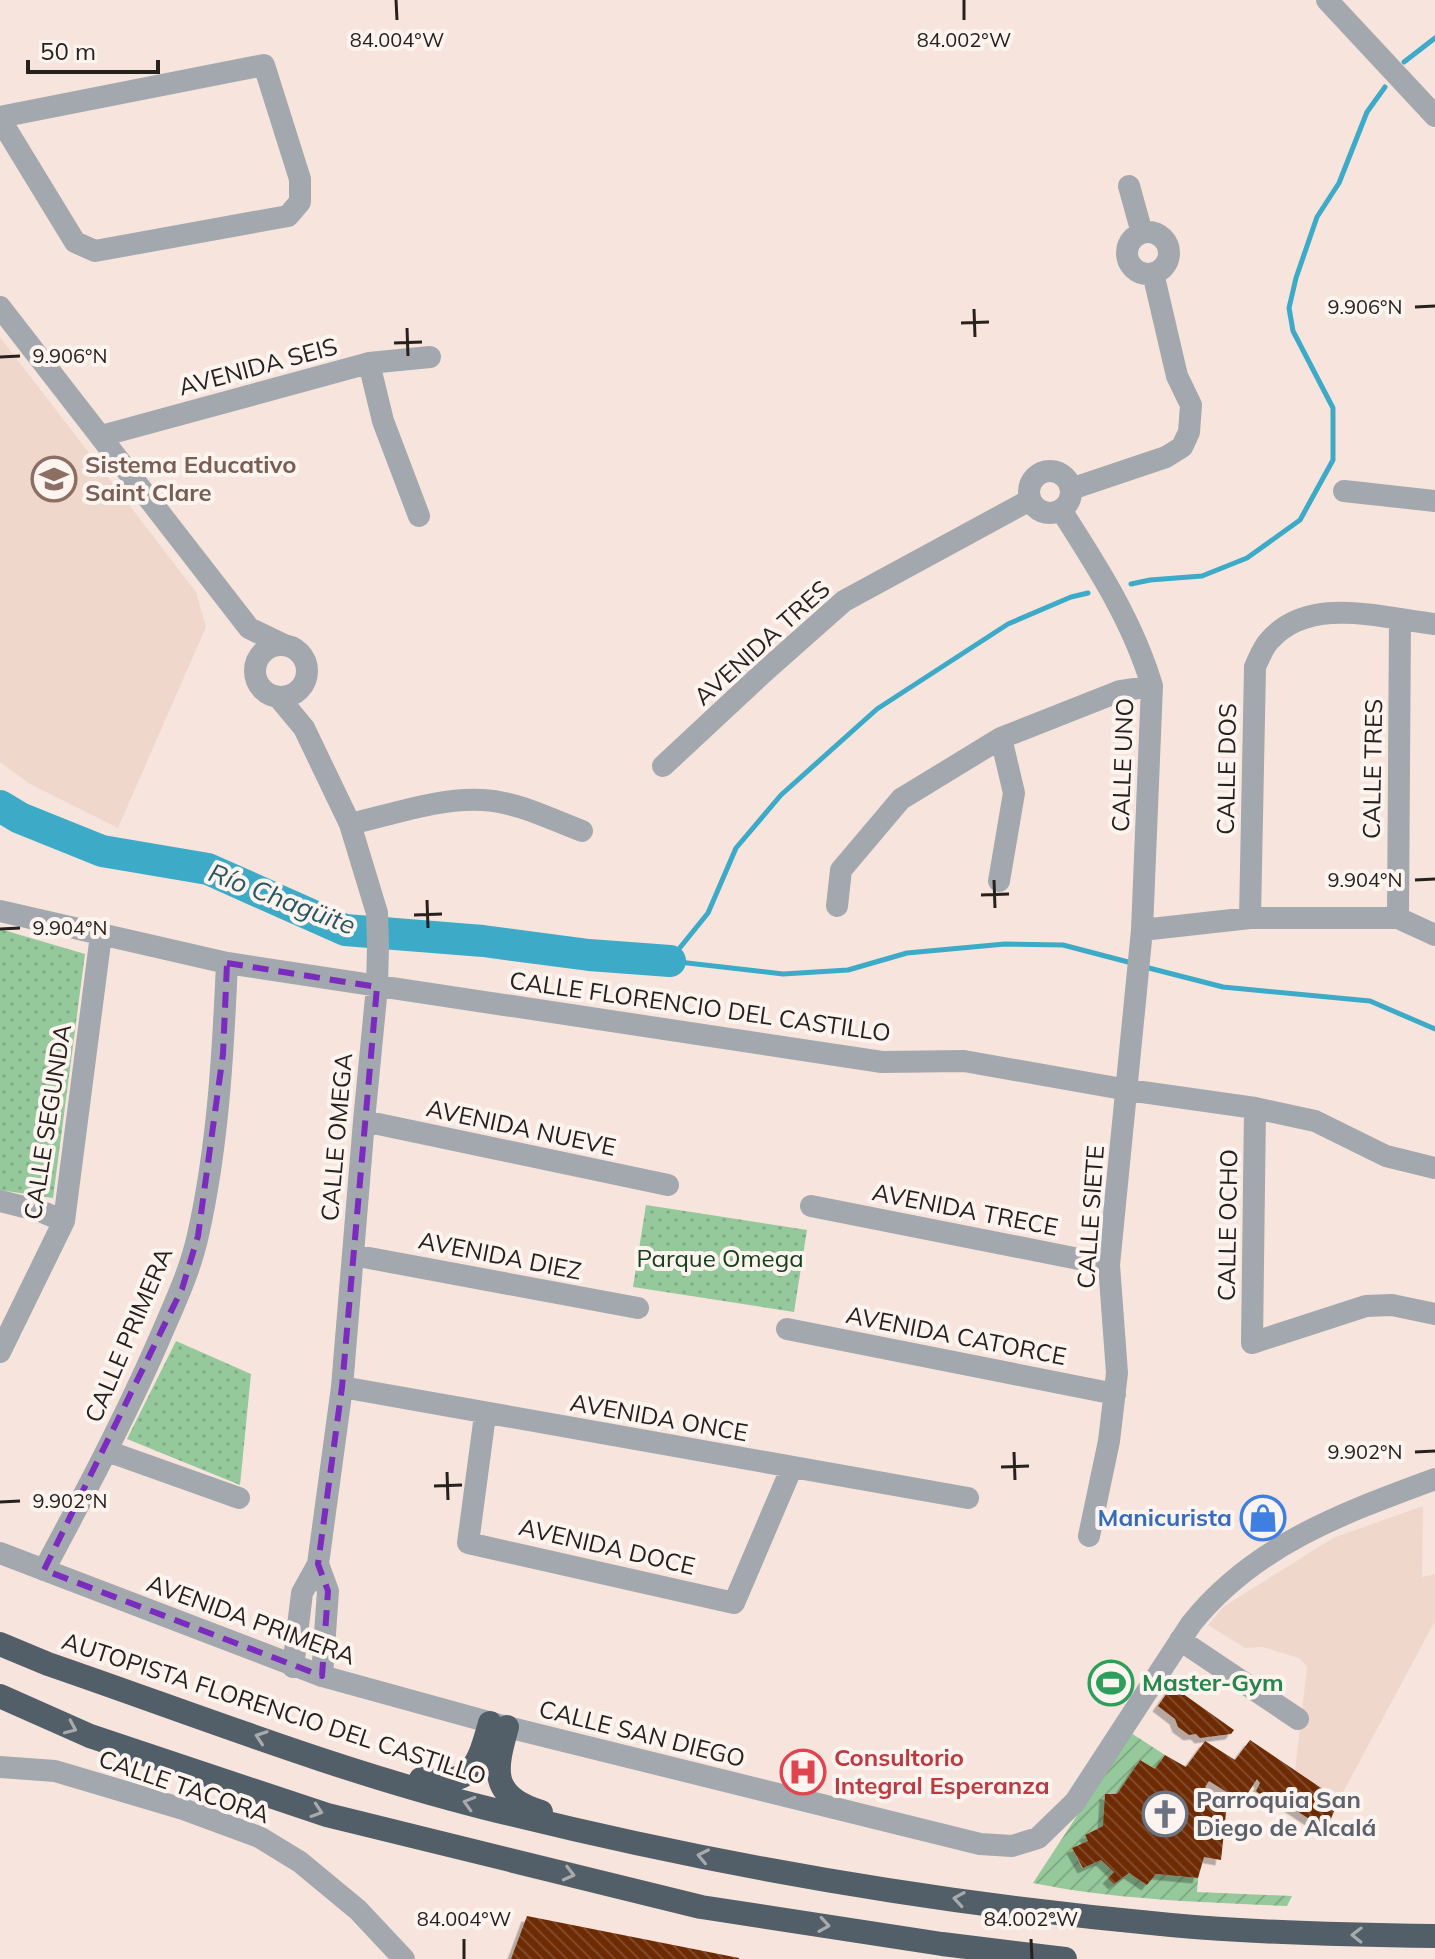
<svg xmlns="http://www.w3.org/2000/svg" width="1435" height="1959" font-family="Mulish,sans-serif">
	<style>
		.built { fill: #f0d7cc }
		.grass { fill: url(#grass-dots) }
		.garden { fill: url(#garden-furrows) }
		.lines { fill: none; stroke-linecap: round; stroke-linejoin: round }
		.stream { stroke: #3daac7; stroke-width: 5 }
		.river { stroke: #3daac7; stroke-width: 32 }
		.building { fill: url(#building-back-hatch); filter: url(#shadow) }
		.minor { stroke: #a2a8ad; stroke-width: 22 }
		.highway { stroke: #525f68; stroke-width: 24 }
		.oneway { stroke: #a8aaac }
		.marked { fill: none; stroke: #7b2cbf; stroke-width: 6; stroke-dasharray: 16 10; stroke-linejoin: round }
		.ticks { fill: none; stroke: #27211e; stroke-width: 3 }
		.labels { text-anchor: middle; stroke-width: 8; stroke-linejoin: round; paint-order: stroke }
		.street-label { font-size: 24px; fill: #27211e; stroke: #fef4ef }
		.education-label { font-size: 24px; font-weight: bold; fill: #785e54; stroke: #fef4ef; text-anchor: start }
		.park-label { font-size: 24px; fill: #13421d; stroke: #fef4ef }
		.shop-label { font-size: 24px; font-weight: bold; fill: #366cbe; stroke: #fef4ef; text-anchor: end }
		.leisure-label { font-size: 24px; font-weight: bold; fill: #27864d; stroke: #fef4ef; text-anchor: start }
		.health-label { font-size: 24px; font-weight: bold; fill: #be3a42; stroke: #fef4ef; text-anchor: start }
		.worship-label { font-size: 24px; font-weight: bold; fill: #5b616d; stroke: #fef4ef; text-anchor: start }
		.water-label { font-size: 26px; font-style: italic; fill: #285663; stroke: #fef4ef }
		.ticks-label { font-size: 20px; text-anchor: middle; fill: #27211e; stroke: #fef4ef; stroke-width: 8; stroke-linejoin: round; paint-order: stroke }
	</style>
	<defs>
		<pattern id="grass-dots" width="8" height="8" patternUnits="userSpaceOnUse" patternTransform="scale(2)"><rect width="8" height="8" fill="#95c89b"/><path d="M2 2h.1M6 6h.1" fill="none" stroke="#80ac85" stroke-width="1.8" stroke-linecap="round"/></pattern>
		<pattern id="garden-furrows" width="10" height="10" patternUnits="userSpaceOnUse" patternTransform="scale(2)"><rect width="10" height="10" fill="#95c89b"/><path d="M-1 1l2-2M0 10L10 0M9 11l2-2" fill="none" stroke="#80ac85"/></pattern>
		<pattern id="building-back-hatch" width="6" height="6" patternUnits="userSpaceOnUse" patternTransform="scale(2)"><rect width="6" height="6" fill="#6e2c05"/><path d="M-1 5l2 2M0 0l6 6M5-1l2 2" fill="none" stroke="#7e492a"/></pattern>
		<filter id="shadow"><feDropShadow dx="-5.5" dy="5.5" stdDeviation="0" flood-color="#0004"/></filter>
	</defs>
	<rect width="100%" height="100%" fill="#f7e5dd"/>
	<!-- built -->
	<path class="built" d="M0,337L196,592L206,627L118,828L30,784L0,762Z
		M1423,1506L1422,1577L1435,1574V1621L1339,1800L1295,1770L1307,1667L1299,1658L1263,1647L1245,1648L1208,1625L1223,1607L1333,1538Z"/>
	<!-- grass -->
	<path class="grass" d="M0,929L85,954L53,1198L0,1190Z
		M646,1205L807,1230L794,1312L633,1287Z
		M176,1341L251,1374L240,1485L127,1439Z"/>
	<!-- garden -->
	<path class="garden" d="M1131,1733L1165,1755L1155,1769L1140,1760L1117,1794L1103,1826L1085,1835L1088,1841L1072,1848L1082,1868L1101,1860L1114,1872L1108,1878L1114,1884L1129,1873L1147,1885L1156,1874L1198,1878L1197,1892L1292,1896L1287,1906C1203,1902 1116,1900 1033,1883Z"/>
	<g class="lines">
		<!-- stream -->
		<path class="stream" d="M1404,62L1435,38
			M1131,584L1150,580L1202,576L1247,558L1300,520L1333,460V408L1293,331L1289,308L1296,278L1317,217L1339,183L1367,112L1385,87
			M670,960L708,913L736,848L781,795L877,709L1008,624L1071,597L1088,593
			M670,961L783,974L848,970L907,953L1005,944L1063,945L1132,963
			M1145,967L1223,987L1370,1001L1435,1029"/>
		<!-- river -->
		<path class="river" d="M0,806L20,818L102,851L208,869L345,930L483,941L589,955L670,961"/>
	</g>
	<!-- building -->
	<path class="building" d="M1172,1686L1234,1730L1231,1734L1200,1738L1196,1734L1189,1735L1178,1727L1175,1719L1158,1706Z
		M1250,1740L1339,1800L1326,1830L1271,1794L1267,1799L1256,1791L1260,1783L1257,1779L1246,1796H1242L1235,1792L1233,1796L1209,1781L1205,1787L1227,1803L1221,1860L1204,1857L1198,1878L1156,1874L1147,1885L1129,1873L1114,1884L1108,1878L1114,1872L1101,1860L1083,1868L1072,1848L1088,1841L1085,1835L1103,1826L1105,1794H1117L1140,1760L1155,1769L1165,1755L1186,1767L1205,1741L1235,1760Z
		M527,1916L739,1958V1959H511Z"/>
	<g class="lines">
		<!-- minor -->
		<path class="minor" d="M1327,0L1435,116
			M0,117L264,65L300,179V202L288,216L95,251L75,242L0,119
			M1129,186L1142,233
			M1127 253a21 21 0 1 1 42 0a21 21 0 1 1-42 0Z
			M0,307L249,628L284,645
			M369,363L383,421L419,516
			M101,436L369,363L430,357
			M1029 492a21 21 0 1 1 42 0a21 21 0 1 1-42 0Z
			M1071,489L1166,457L1182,447L1189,432L1191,405L1177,376L1153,273
			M1344,491L1435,501
			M1061,510C1097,566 1133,622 1152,686L1142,930L1109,1265L1117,1373L1109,1441L1089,1536
			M255 671a26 26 0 1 1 52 0a26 26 0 1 1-52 0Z
			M279,698L304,728L350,824L377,913L378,945L377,987L364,1121L342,1387L318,1564L302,1593L293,1667
			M663,766L765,671L844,601L1030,500
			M350,824C390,815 441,797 483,800C518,802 550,819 582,831
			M999,881L1014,793L1001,738
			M837,906L841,870L901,799L1001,738L1120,691L1152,686
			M0,911L227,963L882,1062L964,1061L1128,1090L1255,1108L1315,1121L1386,1156L1435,1168
			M1250,918L1255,667C1259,658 1263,647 1270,640C1310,595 1382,618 1435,624
			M1398,918L1400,620
			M1142,930L1250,918H1398L1435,935
			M1255,1108L1252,1343L1366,1306L1392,1305L1435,1314
			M364,1121L668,1185
			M0,1201L40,1211L64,1221
			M811,1206L1109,1265
			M353,1255L638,1308
			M787,1329L1115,1394
			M0,1352L64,1221L101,935
			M342,1387L968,1498
			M485,1415L468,1543L734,1603L792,1467
			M107,1451L239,1498
			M0,1553L322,1676L507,1727L980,1844L1012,1846L1038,1838L1075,1802L1191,1624C1254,1545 1343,1513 1435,1479
			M318,1564L328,1591L322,1676
			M44,1570C84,1495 124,1420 158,1342C173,1307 190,1272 198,1235C218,1146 223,1054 227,963
			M1180,1640L1298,1719
			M0,1767L55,1771L183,1809L259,1837L300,1862L358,1910L404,1959"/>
		<!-- highway -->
		<path class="highway" d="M0,1644L48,1664C191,1713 335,1770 482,1807C707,1864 939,1904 1171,1925C1259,1933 1347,1935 1435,1936
			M0,1696L90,1736L327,1815L701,1907L942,1944L1065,1959
			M507,1727C495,1770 489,1796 541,1812
			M421,1779C472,1787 478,1766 490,1723"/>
	</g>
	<!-- one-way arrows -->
	<defs><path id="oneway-chevron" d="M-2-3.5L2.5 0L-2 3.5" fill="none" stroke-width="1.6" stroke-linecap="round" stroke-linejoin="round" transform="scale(2)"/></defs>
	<g class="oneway">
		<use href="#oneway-chevron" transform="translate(71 1728) rotate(24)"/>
		<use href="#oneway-chevron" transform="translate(261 1737) rotate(-161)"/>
		<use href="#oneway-chevron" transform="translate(469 1803) rotate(-164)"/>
		<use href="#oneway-chevron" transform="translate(317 1811) rotate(18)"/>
		<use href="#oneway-chevron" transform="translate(703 1856) rotate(-168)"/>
		<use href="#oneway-chevron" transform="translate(569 1874) rotate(14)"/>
		<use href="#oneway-chevron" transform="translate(959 1899) rotate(-171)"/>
		<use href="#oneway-chevron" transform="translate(824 1925) rotate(9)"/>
		<use href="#oneway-chevron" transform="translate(1357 1935) rotate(-179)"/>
	</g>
	<!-- marked area -->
	<path class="marked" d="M227,963L377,987L342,1387L318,1564L328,1591L322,1676L44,1570L182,1289L198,1236L223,1054Z"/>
	<!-- ticks -->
	<path class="ticks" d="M396,0L397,20M964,0V20M1415,307L1435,306M974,309L975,337M961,323L989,322M407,328L408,356M394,343L422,342M0,357L20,356M994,880L995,908M1415,880L1435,879M981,895L1009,894M427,900L428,928M414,915L442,914M0,929L20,928M1014,1452L1015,1480M1415,1452L1435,1451M1001,1467L1029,1466M447,1472L448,1500M434,1486L462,1485M0,1502L20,1501M464,1939V1959M1031,1939L1032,1959"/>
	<!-- icons -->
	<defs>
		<g id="school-ring" transform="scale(2.3)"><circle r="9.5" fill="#fef4ef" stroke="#8d6e63" stroke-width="1.5"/><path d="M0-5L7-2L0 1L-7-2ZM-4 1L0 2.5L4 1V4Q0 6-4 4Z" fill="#8d6e63"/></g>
		<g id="shop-ring" transform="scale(2.3)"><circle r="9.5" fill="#fef4ef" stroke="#3f7fe0" stroke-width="1.5"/><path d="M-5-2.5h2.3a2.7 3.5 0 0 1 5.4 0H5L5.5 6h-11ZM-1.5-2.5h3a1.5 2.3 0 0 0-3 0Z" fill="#3f7fe0"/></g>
		<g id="stadium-ring" transform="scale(2.3)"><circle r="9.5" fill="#fef4ef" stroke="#2e9e5b" stroke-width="1.5"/><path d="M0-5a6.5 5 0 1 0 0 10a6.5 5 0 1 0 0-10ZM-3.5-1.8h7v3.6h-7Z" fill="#2e9e5b"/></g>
		<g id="hospital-ring" transform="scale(2.3)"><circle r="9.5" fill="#fef4ef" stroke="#e0444e" stroke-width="1.5"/><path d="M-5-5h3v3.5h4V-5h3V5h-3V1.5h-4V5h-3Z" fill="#e0444e"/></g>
		<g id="church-ring" transform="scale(2.3)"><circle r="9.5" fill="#fef4ef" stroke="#6b7280" stroke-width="1.5"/><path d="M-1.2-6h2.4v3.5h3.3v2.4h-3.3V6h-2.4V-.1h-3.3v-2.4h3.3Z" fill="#6b7280"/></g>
	</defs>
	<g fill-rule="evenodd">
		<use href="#school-ring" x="54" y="479"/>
		<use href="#shop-ring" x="1263" y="1518"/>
		<use href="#stadium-ring" x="1111" y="1683"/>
		<use href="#hospital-ring" x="803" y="1772"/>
		<use href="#church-ring" x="1165" y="1814"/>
	</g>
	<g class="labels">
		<!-- street labels -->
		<g class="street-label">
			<text transform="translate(258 367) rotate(-15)" y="8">AVENIDA SEIS</text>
			<text transform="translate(762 643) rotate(-42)" y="8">AVENIDA TRES</text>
			<text transform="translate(1123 765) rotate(-88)" y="8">CALLE UNO</text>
			<text transform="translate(1227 769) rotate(-89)" y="8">CALLE DOS</text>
			<text transform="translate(1373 769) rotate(-89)" y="8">CALLE TRES</text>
			<text transform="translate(700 1007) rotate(8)" y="8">CALLE FLORENCIO DEL CASTILLO</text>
			<text transform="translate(48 1122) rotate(-81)" y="8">CALLE SEGUNDA</text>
			<text transform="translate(521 1128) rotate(12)" y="8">AVENIDA NUEVE</text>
			<text transform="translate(337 1137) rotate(-85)" y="8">CALLE OMEGA</text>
			<text transform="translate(965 1210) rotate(11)" y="8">AVENIDA TRECE</text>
			<text transform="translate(1091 1217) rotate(-86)" y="8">CALLE SIETE</text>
			<text transform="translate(1228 1225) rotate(-89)" y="8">CALLE OCHO</text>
			<text transform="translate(500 1256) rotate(11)" y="8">AVENIDA DIEZ</text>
			<text transform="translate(129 1335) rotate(-67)" y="8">CALLE PRIMERA</text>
			<text transform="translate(956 1336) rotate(11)" y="8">AVENIDA CATORCE</text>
			<text transform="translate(659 1418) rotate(10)" y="8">AVENIDA ONCE</text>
			<text transform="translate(607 1547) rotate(13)" y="8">AVENIDA DOCE</text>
			<text transform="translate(251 1620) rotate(20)" y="8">AVENIDA PRIMERA</text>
			<text transform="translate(274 1709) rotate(18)" y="8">AUTOPISTA FLORENCIO DEL CASTILLO</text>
			<text transform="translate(642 1734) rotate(14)" y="8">CALLE SAN DIEGO</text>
			<text transform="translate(184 1787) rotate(19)" y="8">CALLE TACORA</text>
		</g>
		<!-- education labels -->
		<g class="education-label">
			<text x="85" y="473">Sistema Educativo<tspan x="85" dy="28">Saint Clare</tspan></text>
		</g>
		<!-- park labels -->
		<g class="park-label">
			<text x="720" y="1267">Parque Omega</text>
		</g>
		<!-- shop labels -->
		<g class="shop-label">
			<text x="1232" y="1526">Manicurista</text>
		</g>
		<!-- leisure labels -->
		<g class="leisure-label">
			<text x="1142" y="1691">Master-Gym</text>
		</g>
		<!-- health labels -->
		<g class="health-label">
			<text x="834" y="1766">Consultorio<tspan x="834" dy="28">Integral Esperanza</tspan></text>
		</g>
		<!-- worship labels -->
		<g class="worship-label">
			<text x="1196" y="1808">Parroquia San<tspan x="1196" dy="28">Diego de Alcalá</tspan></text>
		</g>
		<!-- water labels -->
		<g class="water-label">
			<text transform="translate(282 899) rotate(21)" y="9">Río Chagüite</text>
		</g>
	</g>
	<g class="ticks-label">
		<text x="397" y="47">84.004°W</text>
		<text x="964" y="47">84.002°W</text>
		<text x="1365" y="314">9.906°N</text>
		<text x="70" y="363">9.906°N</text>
		<text x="1365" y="887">9.904°N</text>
		<text x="70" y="935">9.904°N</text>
		<text x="1365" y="1459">9.902°N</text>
		<text x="70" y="1508">9.902°N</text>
		<text x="464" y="1926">84.004°W</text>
		<text x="1031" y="1926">84.002°W</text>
	</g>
	<!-- scale -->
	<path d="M28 60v12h130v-12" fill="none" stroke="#27211e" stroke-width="4"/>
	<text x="40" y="60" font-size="24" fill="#27211e" stroke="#fef4ef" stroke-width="6" paint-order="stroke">50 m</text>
</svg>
